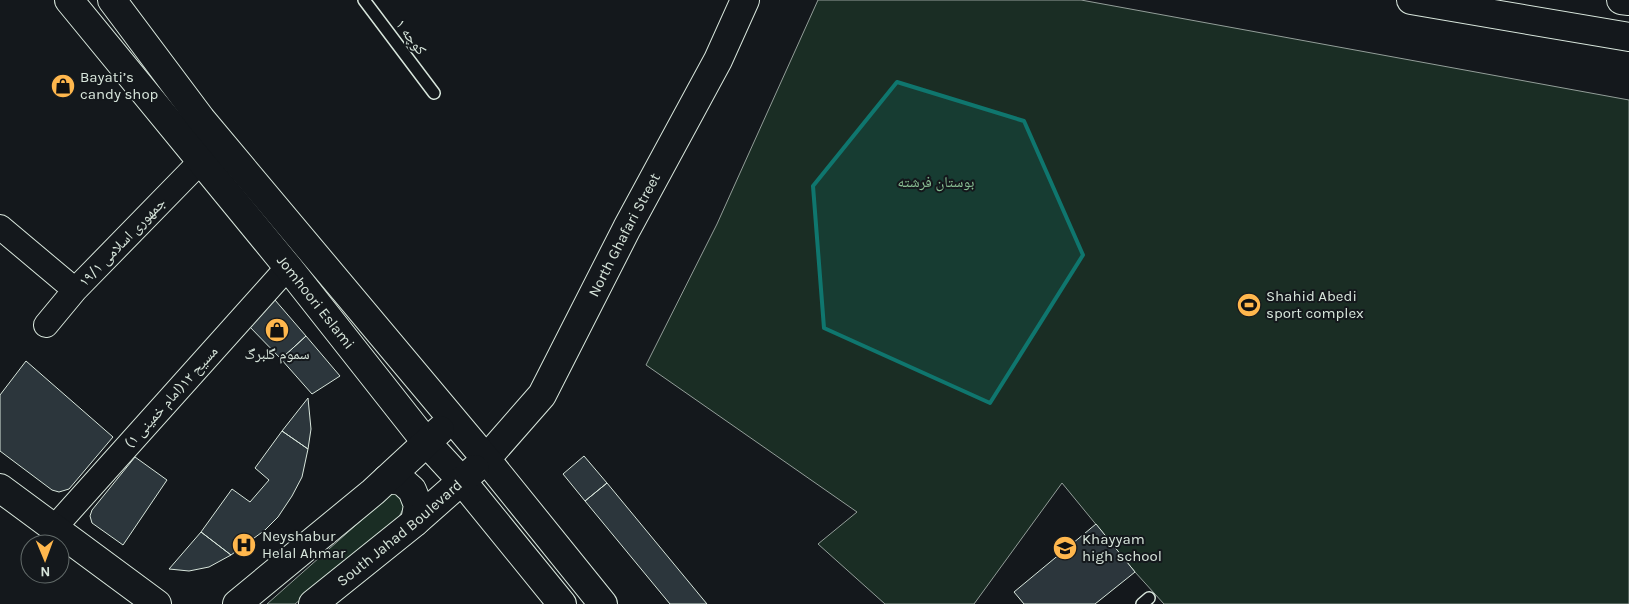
<svg xmlns="http://www.w3.org/2000/svg" width="1629" height="604" font-family="Karla,'Noto Naskh Arabic',sans-serif">
	<style>
		.green { fill: #1a2d24; stroke: #939e99 }
		.building { fill: #2c363c; stroke: #d8e6dc }
		.lines { fill: none; stroke-linecap: round; stroke-linejoin: round }
		.service-casing { stroke: #d8e6dc; stroke-width: 14 }
		.minor-casing { stroke: #d8e6dc; stroke-width: 26 }
		.tertiary-casing { stroke: #d8e6dc; stroke-width: 30 }
		.primary-casing { stroke: #d8e6dc; stroke-width: 30 }
		.service { stroke: #14181c; stroke-width: 11 }
		.minor { stroke: #14181c; stroke-width: 24 }
		.tertiary { stroke: #14181c; stroke-width: 28 }
		.primary { stroke: #14181c; stroke-width: 28 }
		.marked { fill: #0f766e; fill-opacity: 0.2; stroke: #0f766e; stroke-width: 4; stroke-linejoin: round }
		.labels { text-anchor: middle; stroke-width: 4; stroke-linejoin: round; paint-order: stroke }
		.street-label { font-size: 15px; fill: #d8e6dc; stroke: #14181c }
		.poi-label { font-size: 15px; fill: #d8e6dc; stroke: #14181c; text-anchor: start }
		.park-label { font-size: 15px; fill: #8ac095; stroke: #14181c }
	</style>
	<rect width="100%" height="100%" fill="#14181c"/>
	<!-- green -->
	<path class="green" d="M818,0H1081L1629,100V604H1164L1135,572L1062,483L974,604H885L818,544L857,512L646,365L717,224Z
		M400,486L405,505L398,519L295,604H267Z"/>
	<!-- building -->
	<path class="building" d="M275,300L306,336L281,359L247,324L258,313Z
		M306,336L340,376L312,394L281,359Z
		M26,361L113,437L69,489L59,492L52,490L0,451V395Z
		M308,398L311,429L308,449L282,431Z
		M282,431L308,449L302,477L292,496L278,517L265,530L231,555L201,532L232,489L250,502L269,480L255,468Z
		M584,456L607,483L585,501L563,474Z
		M135,457L167,480L123,545L92,523L90,516L92,510Z
		M607,483L707,604H670L585,501Z
		M1096,524L1135,572L1095,604H1024L1014,592Z
		M201,532L231,555L209,567L189,571L169,569Z"/>
	<g class="lines">
		<!-- service casing -->
		<g class="service-casing">
			<path id="service" d="M364,0L434,93
				M1142,604L1149,598"/>
		</g>
		<!-- minor casing -->
		<g class="minor-casing">
			<path id="minor" d="M0,227L75,290
				M46,325L75,290L201,161
				M54,528L288,267"/>
		</g>
		<!-- tertiary casing -->
		<g class="tertiary-casing">
			<g id="tertiary">
				<path id="s1" d="M486,459L542,395L627,228L718,60L745,0"/>
				<path d="M0,488L157,604"/>
			</g>
		</g>
		<!-- primary casing -->
		<g class="primary-casing">
			<g id="primary">
				<path id="s2" d="M69,0L288,267L426,442L462,481L562,604"/>
				<path d="M112,0L201,119L486,459L603,604"/>
				<path d="M1411,0L1629,37"/>
				<path d="M1621,0L1629,1"/>
				<path d="M387,479L402,481L412,490L418,505L415,522"/>
				<path d="M237,604L373,492L440,430"/>
				<path id="s3" d="M313,604L415,522L475,469"/>
			</g>
		</g>
		<!-- service -->
		<use href="#service" class="service"/>
		<!-- minor -->
		<use href="#minor" class="minor"/>
		<!-- tertiary -->
		<use href="#tertiary" class="tertiary"/>
		<!-- primary -->
		<use href="#primary" class="primary"/>
	</g>
	<!-- marked area -->
	<path class="marked" d="M897,82L1024,121L1083,255L990,403L824,328L813,186Z"/>
	<!-- icons -->
	<defs>
		<g id="shop-disc" transform="scale(1.25)"><circle r="9.5" fill="#ffb74d" stroke="#14181c"/><path d="M-5-2.5h2.3a2.7 3.5 0 0 1 5.4 0H5L5.5 6h-11ZM-1.5-2.5h3a1.5 2.3 0 0 0-3 0Z" fill="#111"/></g>
		<g id="stadium-disc" transform="scale(1.25)"><circle r="9.5" fill="#ffb74d" stroke="#14181c"/><path d="M0-5a6.5 5 0 1 0 0 10a6.5 5 0 1 0 0-10ZM-3.5-1.8h7v3.6h-7Z" fill="#111"/></g>
		<g id="hospital-disc" transform="scale(1.25)"><circle r="9.5" fill="#ffb74d" stroke="#14181c"/><path d="M-5-5h3v3.5h4V-5h3V5h-3V1.5h-4V5h-3Z" fill="#111"/></g>
		<g id="school-disc" transform="scale(1.25)"><circle r="9.5" fill="#ffb74d" stroke="#14181c"/><path d="M0-5L7-2L0 1L-7-2ZM-4 1L0 2.5L4 1V4Q0 6-4 4Z" fill="#111"/></g>
	</defs>
	<g fill-rule="evenodd">
		<use href="#shop-disc" x="63" y="86"/>
		<use href="#stadium-disc" x="1249" y="305"/>
		<use href="#shop-disc" x="277" y="330"/>
		<use href="#hospital-disc" x="244" y="545"/>
		<use href="#school-disc" x="1065" y="548"/>
	</g>
	<g class="labels">
		<!-- street labels -->
		<g class="street-label">
			<text transform="translate(411 37) rotate(53)" y="5">کوچه ۱</text>
			<text dy="5" stroke="none"><textPath href="#s1" startOffset="265">North Ghafari Street</textPath></text>
			<text transform="translate(122 242) rotate(-46)" y="5">جمهوری اسلامی ۱۹/۱</text>
			<text dy="5" stroke="none"><textPath href="#s2" startOffset="390">Jomhoori Eslami</textPath></text>
			<text transform="translate(171 397) rotate(-48)" y="5">مسیح ۱۲(امام خمینی ۱)</text>
			<text dy="5" stroke="none"><textPath href="#s3" startOffset="112">South Jahad Boulevard</textPath></text>
		</g>
		<!-- poi labels -->
		<g class="poi-label">
			<text x="80" y="82">Bayati’s<tspan x="80" dy="17">candy shop</tspan></text>
			<text x="1266" y="301">Shahid Abedi<tspan x="1266" dy="17">sport complex</tspan></text>
			<text x="277" y="359" text-anchor="middle">سموم گلبرگ</text>
			<text x="262" y="541">Neyshabur<tspan x="262" dy="17">Helal Ahmar</tspan></text>
			<text x="1082" y="544">Khayyam<tspan x="1082" dy="17">high school</tspan></text>
		</g>
		<!-- park labels -->
		<g class="park-label">
			<text x="936" y="187">بوستان فرشته</text>
		</g>
	</g>
	<!-- north arrow -->
	<g transform="translate(45 559) rotate(179)"><circle r="24" fill="#14181c" stroke="#626a69"/>
	<path d="M0-4L9 19L0 12L-9 19Z" fill="#ffb74d"/>
	<text y="-8" font-size="14" font-weight="bold" text-anchor="middle" fill="#d8e6dc">N</text>
	</g>
</svg>
